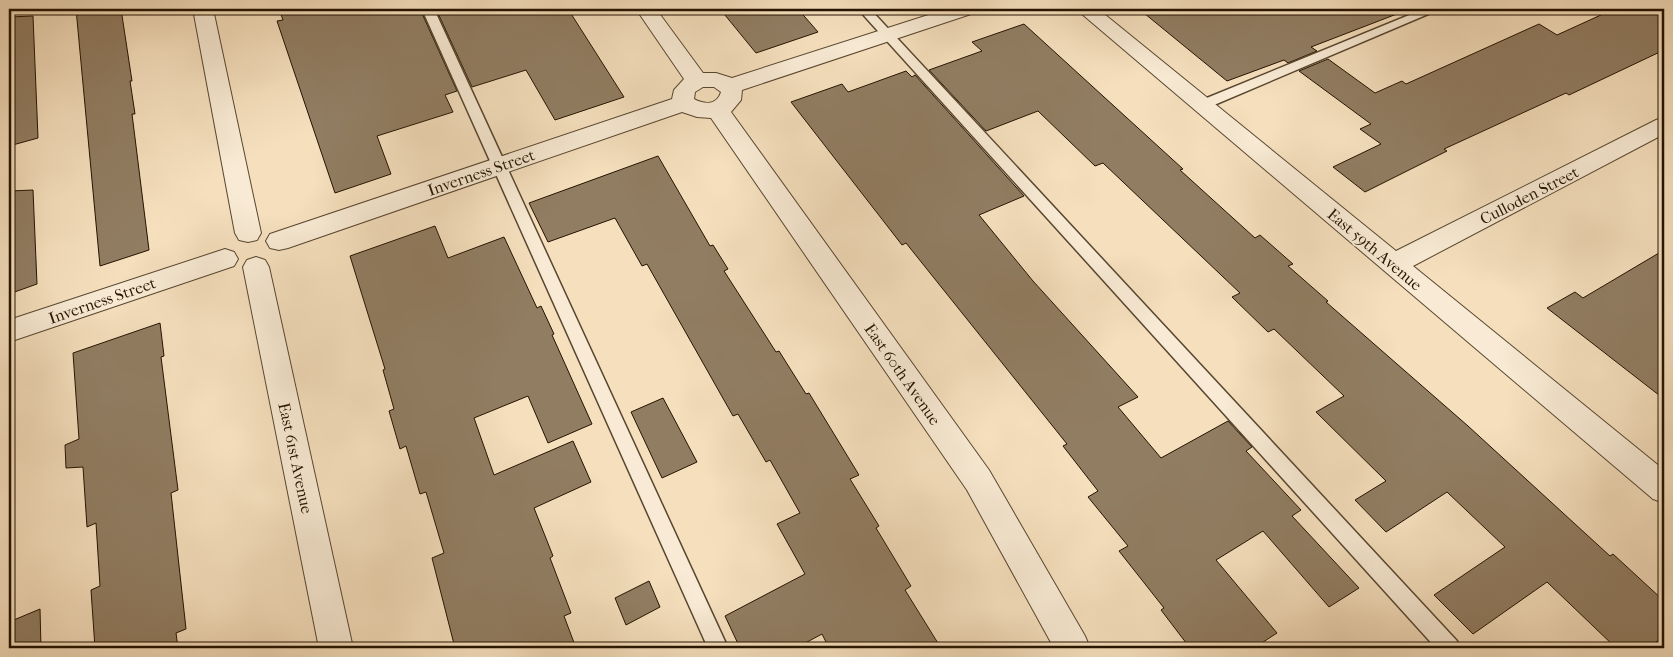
<svg xmlns="http://www.w3.org/2000/svg" width="1673" height="657" font-family="'IM FELL French Canon',serif">
	<style>
		.building { fill: #917d62; stroke: #241300 }
		.lines { fill: none; stroke-linecap: round; stroke-linejoin: round }
		.lane-casing { stroke: #58462f; stroke-width: 3 }
		.street-casing { stroke: #58462f; stroke-width: 2 }
		.lane { fill: #f8ead4; fill-rule: evenodd }
		.street { fill: #f8ead4; fill-rule: evenodd }
		.labels { text-anchor: middle; stroke-width: 4; stroke-linejoin: round; paint-order: stroke }
		.street-label { font-size: 16px; fill: #241300; stroke: #f8ead4 }
	</style>
	<rect width="100%" height="100%" fill="#f5dfbd"/>
	<filter id="stains"><feTurbulence type="fractalNoise" baseFrequency=".004" numOctaves="4"/><feColorMatrix values="0 0 0 0 .2 0 0 0 0 .09 0 0 0 0 .02 0 0 0 .5 -.17"/></filter>
	<radialGradient id="worn" r=".72"><stop offset=".6" stop-color="#630" stop-opacity="0"/><stop offset="1" stop-color="#630" stop-opacity=".3"/></radialGradient>
	<!-- building -->
	<path class="building" d="M76,9H121L132,81H130L135,114H132L149,250L100,266Z
		M279,9H420L457,91L445,95L453,112L377,136L391,174L335,193L277,21L283,20Z
		M436,9H568L624,97L555,120L526,70L472,87Z
		M720,9H798L818,32L756,53Z
		M1139,9H1402V12L1311,47L1317,51L1288,63L1284,60L1227,81Z
		M1614,9H1664V50L1569,95L1566,93L1444,149L1447,151L1365,192L1333,167L1381,144L1360,129L1371,124L1299,71L1328,59L1375,93L1402,81L1406,84L1539,24L1557,35Z
		M33,16L38,138L9,146V17Z
		M1024,24L1183,169L1180,170L1255,238L1260,235L1293,264L1288,266L1328,301L1326,302L1468,426L1610,556L1613,554L1664,601V636L1648,648H1616L1547,582L1473,634L1434,595L1505,547L1447,492L1386,532L1355,500L1386,481L1316,412L1344,396L1274,329L1268,332L1232,297L1240,293L1103,163L1095,166L1038,111L986,131L929,70L982,51L972,42Z
		M906,71L912,77L915,75L1024,196L979,215L1033,281L1138,397L1118,407L1161,458L1228,421L1252,447L1246,451L1301,510L1292,516L1359,588L1329,607L1263,531L1216,560L1277,633L1254,648H1190L1161,610L1164,608L1119,551L1128,546L1088,497L1098,491L1063,446L1067,444L906,243L902,245L791,102L842,84L848,92Z
		M658,156L710,246L713,245L728,269L724,271L776,352L779,351L806,394L809,393L859,475L850,479L879,526L876,528L911,586L905,590L941,648H829L822,634L796,648H740L725,616L805,574L777,524L800,513L770,460L766,462L738,414L733,416L647,264L642,266L615,218L548,242L529,203Z
		M33,190L37,284L9,294V191Z
		M435,226L448,258L504,237L537,308L541,306L554,334L552,335L592,424L548,443L528,396L474,418L494,475L573,441L591,482L534,508L553,556L550,558L571,613L564,616L576,648H455L432,558L444,553L426,492L420,494L406,446L400,449L389,411L394,409L383,370L385,369L350,256Z
		M1664,250V399L1547,308L1575,292L1583,298Z
		M160,323L164,356L161,357L178,490L171,493L186,629L176,633L178,648H95L91,590L100,586L96,523L87,527L83,467L66,468L65,445L79,439L73,353Z
		M663,398L697,462L662,478L631,412Z
		M649,581L660,607L626,625L615,598Z
		M40,609L41,648H9V622Z"/>
	<g class="lines">
		<!-- lane casing -->
		<g class="lane-casing">
			<path id="lane" d="M422,9H434L728,648H708Z
				M858,9H870L1457,641L1460,648H1436Z
				M1424,9H1440L1207,108L1202,109L1195,105L1197,102Z"/>
		</g>
		<!-- street casing -->
		<g class="street-casing">
			<path id="street" d="M193,9H213L261,233L257,240L248,242L239,240L235,233Z
				M636,9H656L703,73H716L732,78L947,9H977L974,13L742,90L741,100L731,112L989,470L1085,636L1090,648H1054L967,490L711,118L697,117L682,112L288,248L279,250L270,248L266,241L270,234L672,99L674,90L684,79ZM703,87H714L721,92C717,105 705,105 694,99L695,92Z
				M1076,9H1098L1396,251L1656,120L1664,117V134L1413,266L1664,470V503L1653,499Z
				M225,249L234,252L238,259L234,266L9,342V320Z
				M256,257L265,260L269,267L353,648H319L243,267L247,260Z"/>
		</g>
		<!-- lane -->
		<use href="#lane" class="lane"/>
		<!-- street -->
		<use href="#street" class="street"/>
	</g>
	<g class="labels">
		<!-- street labels -->
		<g class="street-label">
			<text transform="translate(481 172) rotate(-19)" y="6">Inverness Street</text>
			<text transform="translate(1529 195) rotate(-27)" y="6">Culloden Street</text>
			<text transform="translate(1375 249) rotate(40)" y="6">East 59th Avenue</text>
			<text transform="translate(102 300) rotate(-19)" y="6">Inverness Street</text>
			<text transform="translate(903 374) rotate(55)" y="6">East 60th Avenue</text>
			<text transform="translate(296 458) rotate(78)" y="6">East 61st Avenue</text>
		</g>
	</g>
	<!-- margin -->
	<rect width="1673" height="657" fill="none" stroke="#f5dfbd" stroke-width="30"/>
	<rect x="10" y="10" width="1653" height="637" fill="none" stroke="#241300" stroke-width="2.5"/>
	<rect x="15" y="15" width="1643" height="627" fill="none" stroke="#241300"/>
	<rect width="100%" height="100%" filter="url(#stains)"/>
	<rect width="100%" height="100%" fill="url(#worn)"/>
</svg>
